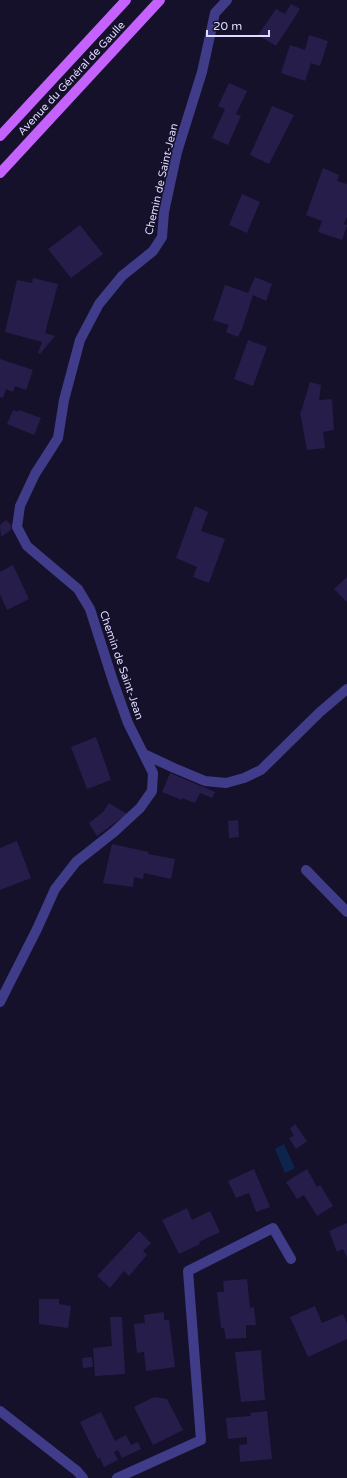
<svg xmlns="http://www.w3.org/2000/svg" width="347" height="1478" font-family="'Varela Round',sans-serif">
	<style>
		.water { fill: #0d244d }
		.building { fill: #271d4b }
		.lines { fill: none; stroke-linecap: round; stroke-linejoin: round }
		.street { stroke: #403c89; stroke-width: 10 }
		.primary { stroke: #c562fe; stroke-width: 10 }
		.labels { text-anchor: middle; stroke-width: 3; stroke-linejoin: round; paint-order: stroke }
		.street-label { font-size: 11px; fill: #dfdaff; stroke: #15112a }
	</style>
	<rect width="100%" height="100%" fill="#15112a"/>
	<!-- water -->
	<path class="water" d="M284,1144L295,1168L285,1173L275,1149Z"/>
	<!-- building -->
	<path class="building" d="M291,4L300,9L276,46L258,35L276,9L285,14Z
		M309,35L328,41L320,66L311,63L305,81L281,73L290,45L305,50Z
		M229,83L247,91L236,114L241,116L228,145L212,138L225,109L218,106Z
		M272,106L294,115L269,164L250,155Z
		M323,168L339,175L337,181L347,184V217L344,224L347,225V226L342,240L318,232L322,221L306,215Z
		M242,194L260,202L247,233L229,225Z
		M80,225L103,254L71,278L48,249Z
		M255,277L272,284L266,301L253,295L242,329L238,337L226,332L229,325L213,320L225,285L248,293Z
		M33,278L58,284L45,333L55,336L40,354L38,353L42,342L5,332L17,280L32,283Z
		M248,340L267,347L253,386L234,379Z
		M0,359L33,370L26,390L15,386L13,392L6,389L3,398L0,397Z
		M310,382L321,385L319,400L332,399L334,430L323,432L325,448L307,450L300,412H301Z
		M13,410L18,412L19,410L41,418L34,435L7,424Z
		M195,506L208,512L201,531L225,539L209,583L193,577L197,567L176,558Z
		M6,520L11,525V530L1,537L0,525Z
		M13,565L29,599L7,610L0,594V572Z
		M347,577V602L334,589Z
		M96,737L111,780L87,789L71,747Z
		M170,773L215,792L212,798L200,793L195,803L182,798V800L162,792Z
		M109,803L127,814L97,836L89,823L103,812Z
		M238,820L239,837L229,838L228,821Z
		M17,841L31,878L0,890V848Z
		M112,844L149,852L148,854L175,859L171,879L144,873L143,879L134,877L133,887L103,883Z
		M295,1124L307,1141L296,1149L289,1138L294,1136L290,1129Z
		M254,1169L270,1207L256,1212L249,1193L236,1198L228,1181Z
		M307,1169L317,1187L320,1185L333,1206L317,1216L304,1195L297,1199L286,1182Z
		M187,1208L192,1220L210,1211L220,1232L199,1242L200,1244L179,1254L162,1220Z
		M347,1223V1257L343,1249L337,1252L329,1231Z
		M139,1231L151,1243L143,1251L147,1255L129,1276L124,1271L110,1288L97,1276Z
		M247,1279L250,1308L254,1307L256,1325H246V1338L226,1339L224,1328H221L217,1292H224L223,1281Z
		M39,1299H59V1304L71,1306L68,1328L39,1324Z
		M315,1306L322,1323L343,1314L347,1323V1339L308,1357L290,1317Z
		M164,1312V1320H169L175,1367L146,1371L144,1352L137,1353L134,1324L145,1323L144,1315Z
		M110,1317H122L125,1374L95,1376L93,1348L112,1346Z
		M261,1350L265,1400L241,1402L235,1352Z
		M92,1357L93,1367L83,1368L82,1358Z
		M154,1397L167,1399L183,1430L153,1445L134,1407Z
		M267,1411L272,1459L240,1462L239,1445L247,1444V1437L228,1439L226,1418L251,1416L250,1413Z
		M101,1412L115,1441L126,1435L131,1445L138,1442L141,1449L122,1458L118,1450L114,1452L118,1460L104,1467L100,1458L98,1459L80,1422Z"/>
	<g class="lines">
		<!-- street -->
		<path class="street" d="M144,754L174,768L205,781L226,783L244,778L261,770L320,712L347,689
			M306,870L347,912
			M0,1002L37,929L55,889L76,862L114,832L140,808L152,791L153,773L128,723L113,681L90,609L78,589L27,546L17,527L20,506L35,474L58,438L64,400L80,340L99,304L122,276L153,251L162,237L164,212L177,152L202,72L215,13L227,0
			M0,1411L77,1471L83,1478
			M117,1478L201,1440L188,1271L273,1228L291,1259"/>
		<!-- primary -->
		<path class="primary" d="M0,136L126,0
			M0,173L160,0"/>
	</g>
	<g class="labels">
		<!-- street labels -->
		<g class="street-label">
			<text transform="translate(71 78) rotate(-47)" y="4">Avenue du Général de Gaulle</text>
			<text transform="translate(161 179) rotate(-77)" y="4">Chemin de Saint-Jean</text>
			<text transform="translate(122 665) rotate(71)" y="4">Chemin de Saint-Jean</text>
		</g>
	</g>
	<!-- scale -->
	<path d="M207 30v6h62v-6" fill="none" stroke="#dfdaff" stroke-width="2"/>
	<text x="213" y="30" font-size="12" fill="#dfdaff" stroke="#15112a" stroke-width="3" paint-order="stroke">20 m</text>
</svg>
